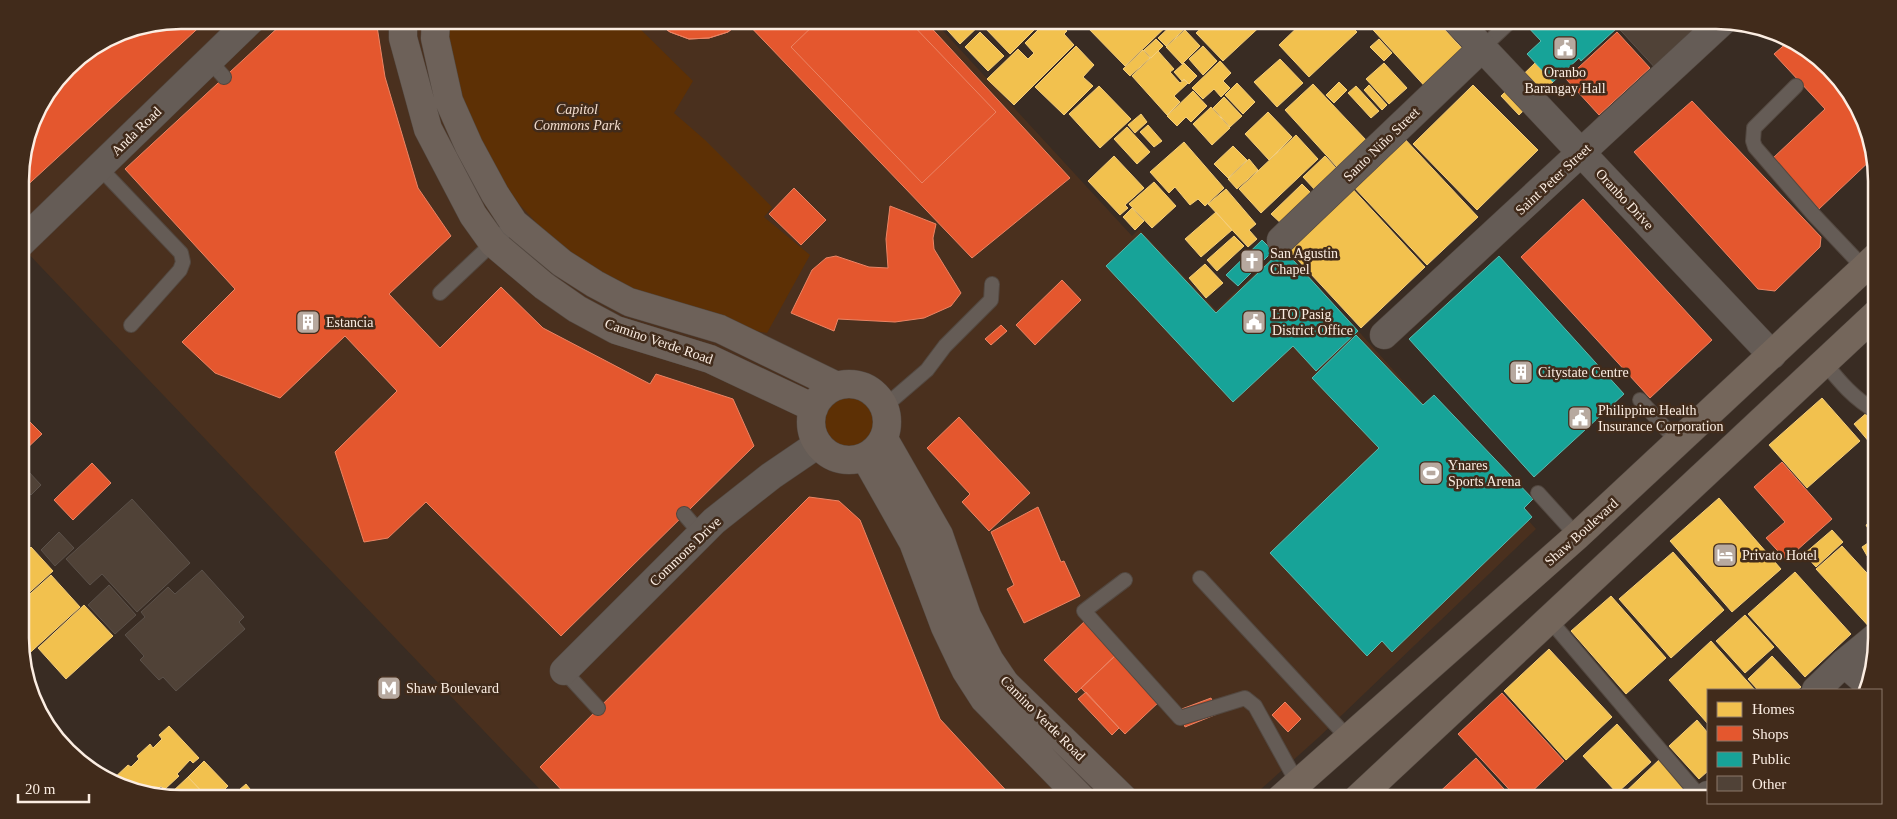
<svg xmlns="http://www.w3.org/2000/svg" width="1897" height="819" font-family="'Times New Roman',serif">
	<style>
		.built { fill: #4a301e }
		.green { fill: #5d3005 }
		.homes { fill: #f2c14e; stroke: #f5ce7a }
		.shops { fill: #e4572e; stroke: #eb8464 }
		.public { fill: #17a398; stroke: #5bb9ae }
		.building { fill: #504237; stroke: #5b514a }
		.lines { fill: none; stroke-linecap: round; stroke-linejoin: round }
		.lane-casing { stroke: #534840; stroke-width: 16 }
		.street-casing { stroke: #534840; stroke-width: 29 }
		.secondary-casing { stroke: #534840; stroke-width: 29 }
		.primary-casing { stroke: #534840; stroke-width: 29 }
		.lane { stroke: #655c56; stroke-width: 14 }
		.street { stroke: #655c56; stroke-width: 28 }
		.secondary { stroke: #6d6159; stroke-width: 28 }
		.primary { stroke: #74665b; stroke-width: 28 }
		.labels { text-anchor: middle; stroke-width: 5; stroke-linejoin: round; paint-order: stroke }
		.poi-label { font-size: 14px; fill: #fbede2; stroke: #412b1b; text-anchor: start }
		.park-label { font-size: 14px; font-style: italic; fill: #f3ddce; stroke: #412b1b }
		.street-label { font-size: 14px; fill: #fbede2; stroke: #412b1b }
		.rim { fill: none; stroke: #fbede2; stroke-width: 2.5 }
	</style>
	<rect width="100%" height="100%" fill="#392c23"/>
	<!-- built -->
	<path class="built" d="M181,20H933L1132,236L1139,229L1216,310L1283,247L1536,529L1319,737L1250,799H549L21,246L20,170L37,110L75,60L120,32Z"/>
	<!-- green -->
	<path class="green" d="M450,20H631L693,81L674,113L705,140L772,207L764,217L810,255L767,333L722,324L625,286L560,248L503,187L466,112L449,39Z
		M825 421a26 26 0 1 1 52 0a26 26 0 1 1-52 0Z"/>
	<!-- homes -->
	<path class="homes" d="M938,20H985L960,44Z
		M992,20H1039L1041,23L1010,54L984,27Z
		M1048,20H1056L1067,31L1064,34L1074,45L1014,105L987,79L1018,49L1028,59L1034,53L1025,43Z
		M1092,20H1173L1125,66L1086,26Z
		M1177,20H1184L1189,25L1166,46L1158,38Z
		M1210,20H1267L1223,61L1196,33Z
		M1305,20H1345L1357,32L1309,77L1279,45Z
		M1364,20H1436L1469,56L1430,92Z
		M1185,30L1200,46L1182,64L1166,47Z
		M980,32L1004,56L988,71L965,47Z
		M1156,39L1163,46L1151,58L1144,50Z
		M1379,39L1392,53L1384,61L1370,47Z
		M1076,46L1094,65L1083,77L1093,86L1064,115L1035,87Z
		M1203,46L1217,61L1203,75L1189,59Z
		M1143,50L1150,58L1130,76L1123,69Z
		M1158,51L1174,69L1170,72L1180,83L1184,80L1188,83L1174,96L1180,102L1167,115L1132,76Z
		M1280,59L1303,83L1277,107L1254,82Z
		M1220,61L1231,73L1223,81L1230,88L1221,97L1214,89L1203,99L1192,88Z
		M1184,63L1197,76L1189,84L1184,79L1182,81L1174,72Z
		M1384,63L1407,88L1389,104L1366,79Z
		M1535,63L1553,82L1519,115L1501,96Z
		M1339,82L1347,90L1334,103L1326,95Z
		M1237,83L1255,102L1243,114L1225,95Z
		M1313,84L1366,140L1337,167L1285,110Z
		M1369,85L1387,105L1382,110L1364,90Z
		M1473,85L1538,150L1477,210L1413,144Z
		M1099,86L1131,119L1100,148L1069,114Z
		M1356,86L1379,111L1371,118L1348,93Z
		M1193,91L1207,106L1191,122L1186,117L1177,126L1167,116Z
		M1224,97L1242,116L1230,127L1213,108Z
		M1211,107L1230,128L1212,145L1193,124Z
		M1268,112L1292,137L1269,160L1245,134Z
		M1141,114L1147,122L1135,133L1128,125Z
		M1148,125L1162,141L1154,147L1140,132Z
		M1127,127L1150,152L1137,164L1114,139Z
		M1296,135L1318,159L1261,213L1239,189Z
		M1402,136L1478,217L1427,265L1351,184Z
		M1184,142L1224,188L1205,206L1198,199L1190,205L1175,187L1169,193L1150,172Z
		M1233,146L1247,160L1228,178L1214,164Z
		M1114,156L1144,188L1125,205L1128,208L1120,215L1088,181Z
		M1325,156L1338,170L1316,191L1303,177Z
		M1249,159L1258,170L1237,189L1228,179Z
		M1154,182L1176,206L1152,228L1129,204Z
		M1302,184L1314,196L1284,226L1271,214Z
		M1348,184L1425,267L1361,328L1284,245Z
		M1226,189L1256,224L1249,230L1257,239L1248,247L1208,204Z
		M1132,208L1144,221L1135,230L1123,217Z
		M1216,212L1232,230L1201,257L1185,239Z
		M1234,236L1244,246L1217,271L1207,260Z
		M1205,264L1223,283L1206,298L1189,278Z
		M1822,398L1860,441L1807,488L1769,445Z
		M1870,410L1876,417V450L1854,424Z
		M1719,498L1781,569L1732,612L1670,541Z
		M1877,519V573L1862,547L1874,539L1866,525Z
		M1832,530L1843,542L1816,567L1804,554Z
		M1842,546L1877,584V627L1873,631L1816,569Z
		M31,547L53,571L21,600V557Z
		M1673,552L1724,610L1671,658L1619,599Z
		M1795,572L1851,634L1805,677L1748,614Z
		M51,575L80,607L22,660L21,602Z
		M1611,596L1666,658L1626,694L1571,631Z
		M84,605L113,636L66,679L38,648Z
		M1745,615L1774,647L1745,673L1716,641Z
		M1711,641L1755,690H1708V724L1669,680Z
		M1549,649L1612,717L1566,760L1504,691Z
		M1772,656L1801,687L1797,690H1758L1748,679Z
		M1697,720L1708,733V771L1699,779L1669,746Z
		M1617,724L1651,762L1617,793L1583,756Z
		M169,726L199,758L193,763L190,760L177,774L179,776L164,790L161,786L153,793L120,787L111,781L128,765L131,767L139,759L137,756L150,744L153,748L162,739L159,735Z
		M1661,758L1689,788L1678,799H1618Z
		M204,761L228,786L215,799H209L188,777Z
		M188,777L209,799H181L172,792Z
		M246,784L258,799H233L231,797Z"/>
	<!-- shops -->
	<path class="shops" d="M181,20H207L20,192V170L37,110L75,60L120,32Z
		M293,20H376L385,77L418,188L451,236L389,294L440,348L501,287L543,328L650,384L656,374L733,399L754,446L561,636L426,502L388,538L364,542L335,452L397,391L345,336L280,398L215,373L182,342L235,289L125,169L283,23Z
		M653,20H743L728,32L709,38L689,39L670,32Z
		M653,20H743L728,32L709,38L689,39L670,32Z
		M744,20H924L1070,178L972,258Z
		M819,20H908L996,112L922,183L791,47Z
		M1617,32L1650,68L1599,115L1566,79Z
		M1789,41L1844,83L1874,157L1819,209L1773,158L1825,109L1774,54Z
		M1692,101L1821,237L1820,247L1775,291L1758,289L1634,152Z
		M794,188L826,220L801,245L769,214Z
		M1583,199L1712,340L1650,398L1521,257Z
		M890,206L936,224L933,238L934,249L961,293L951,306L924,318L895,322L838,319L834,331L791,313L812,270L826,258L836,256L869,267L888,268L886,239Z
		M1062,280L1081,300L1035,345L1016,325Z
		M1001,325L1007,331L991,345L985,339Z
		M21,413L42,434L21,454Z
		M959,417L1030,493L989,531L962,502L970,494L927,448Z
		M1782,462L1832,519L1786,560L1766,538L1785,522L1754,487Z
		M92,463L111,483L73,520L54,500Z
		M809,497L839,501L860,520L940,719L1014,799H570L540,767Z
		M1038,507L1061,562L1064,561L1080,596L1024,623L1007,589L1014,585L991,532Z
		M1086,620L1117,654L1076,693L1044,660Z
		M1117,654L1161,700L1125,734L1081,688Z
		M1086,692L1119,728L1112,735L1078,699Z
		M1502,693L1564,761L1524,799H1518L1458,734Z
		M1211,698L1217,714L1185,727L1179,710Z
		M1285,702L1301,719L1288,732L1272,715Z
		M1476,758L1513,799H1432Z"/>
	<!-- public -->
	<path class="public" d="M1529,20H1609L1617,28L1581,61L1579,58L1553,82L1527,54L1541,41L1525,24Z
		M1141,233L1216,313L1283,249L1358,331L1316,371L1293,346L1233,402L1106,266Z
		M1262,240L1273,251L1238,286L1226,275Z
		M1499,256L1624,394L1534,477L1409,339Z
		M1356,335L1423,405L1434,395L1533,499L1524,508L1532,517L1392,652L1382,641L1367,656L1270,553L1379,448L1312,378Z"/>
	<!-- building -->
	<path class="building" d="M1611,20H1714L1658,71Z
		M28,471L41,485L31,495L21,484V477Z
		M132,499L190,563L137,612L102,574L90,585L66,559Z
		M59,532L74,548L55,566L41,550Z
		M202,570L244,617L239,622L245,629L176,691L163,677L159,680L140,660L144,656L125,635L145,617L141,612L168,587L175,594Z
		M109,585L136,615L115,634L88,605Z"/>
	<g class="lines">
		<!-- lane casing -->
		<g class="lane-casing">
			<path id="lane" d="M1482,48L1512,20
				M209,60L224,77
				M1796,86L1754,128L1753,141L1755,147L1813,214L1864,268
				M99,167L181,253L183,262L180,270L131,325
				M440,293L514,223
				M1824,362C1839,381 1855,400 1876,411
				M1640,400L1678,442
				M884,407L927,370L945,346L991,300L992,284
				M1538,493L1577,536
				M684,514L701,534
				M1200,578L1349,739
				M1125,580L1084,611L1180,718L1245,698L1255,706L1298,784
				M1548,618L1702,799
				M564,671L598,708"/>
		</g>
		<!-- street casing -->
		<g class="street-casing">
			<path id="street" d="M1456,20L1772,355
				M1281,240L1482,48
				M21,243L251,20
				M1384,335L1723,21
				M1844,663L1868,684
				M564,671L714,521L771,476L818,444
				M1816,690L1844,663L1877,636
				M1704,799L1708,795"/>
		</g>
		<!-- secondary casing -->
		<g class="secondary-casing">
			<path id="secondary" d="M403,20V38L428,129L473,215L493,243L544,286L577,309L616,330L710,359L814,408
				M436,20L435,38L449,101L469,146L495,194L514,223L562,263L595,284L629,302L720,329L837,386
				M811 422a38 38 0 1 1 76 0a38 38 0 1 1-76 0Z
				M884,439L939,535L967,616L990,661L1005,683L1124,799
				M865,457L913,542L945,627L966,671L984,699L1082,799"/>
		</g>
		<!-- primary casing -->
		<g class="primary-casing">
			<path id="primary" d="M1280,799L1577,536L1876,257
				M1357,799L1876,314"/>
		</g>
		<!-- lane -->
		<use href="#lane" class="lane"/>
		<!-- street -->
		<use href="#street" class="street"/>
		<!-- secondary -->
		<use href="#secondary" class="secondary"/>
		<!-- primary -->
		<use href="#primary" class="primary"/>
	</g>
	<!-- icons -->
	<defs>
		<g id="civic-square" transform="scale(1.25)"><rect x="-9" y="-9" width="18" height="18" rx="4" fill="#b7a99f" stroke="#412b1b"/><path d="M-.6-6.5H3V-4.5H.6V-3L4-1V1h2V6H-6V1h2V-1L-.6-3ZM-1.2 2.5V6h2.4V2.5Z" fill="#fff"/></g>
		<g id="church-square" transform="scale(1.25)"><rect x="-9" y="-9" width="18" height="18" rx="4" fill="#b7a99f" stroke="#412b1b"/><path d="M-1.2-6h2.4v3.5h3.3v2.4h-3.3V6h-2.4V-.1h-3.3v-2.4h3.3Z" fill="#fff"/></g>
		<g id="building-square" transform="scale(1.25)"><rect x="-9" y="-9" width="18" height="18" rx="4" fill="#b7a99f" stroke="#412b1b"/><path d="M-4-6H4V6H1V3H-1V6H-4ZM-2.5-4.3h1.7v1.8h-1.7ZM.8-4.3h1.7v1.8H.8ZM-2.5-1h1.7V.8h-1.7ZM.8-1h1.7V.8H.8Z" fill="#fff"/></g>
		<g id="stadium-square" transform="scale(1.25)"><rect x="-9" y="-9" width="18" height="18" rx="4" fill="#b7a99f" stroke="#412b1b"/><path d="M0-5a6.5 5 0 1 0 0 10a6.5 5 0 1 0 0-10ZM-3.5-1.8h7v3.6h-7Z" fill="#fff"/></g>
		<g id="hotel-square" transform="scale(1.25)"><rect x="-9" y="-9" width="18" height="18" rx="4" fill="#b7a99f" stroke="#412b1b"/><path d="M-6-4.5h1.5V1H6V5H4.5V3h-9V5H-6ZM-4 0a1.8 1.8 0 1 1 3.6 0ZM.5 0V-2.5h3Q6-2.5 6 0Z" fill="#fff"/></g>
		<g id="metro-square" transform="scale(1.25)"><rect x="-9" y="-9" width="18" height="18" rx="4" fill="#b7a99f" stroke="#412b1b"/><path d="M-5.5 5V-5H-3L0 0L3-5H5.5V5H3V-.5L0 4L-3-.5V5Z" fill="#fff"/></g>
	</defs>
	<g fill-rule="evenodd">
		<use href="#civic-square" x="1565" y="48"/>
		<use href="#church-square" x="1252" y="261"/>
		<use href="#building-square" x="308" y="322"/>
		<use href="#civic-square" x="1254" y="322"/>
		<use href="#building-square" x="1521" y="372"/>
		<use href="#civic-square" x="1580" y="418"/>
		<use href="#stadium-square" x="1431" y="473"/>
		<use href="#hotel-square" x="1725" y="555"/>
		<use href="#metro-square" x="389" y="688"/>
	</g>
	<g class="labels">
		<!-- poi labels -->
		<g class="poi-label">
			<text x="1565" y="77" text-anchor="middle">Oranbo<tspan x="1565" dy="16">Barangay Hall</tspan></text>
			<text x="1270" y="258">San Agustin<tspan x="1270" dy="16">Chapel</tspan></text>
			<text x="1272" y="319">LTO Pasig<tspan x="1272" dy="16">District Office</tspan></text>
			<text x="326" y="327">Estancia</text>
			<text x="1538" y="377">Citystate Centre</text>
			<text x="1598" y="415">Philippine Health<tspan x="1598" dy="16">Insurance Corporation</tspan></text>
			<text x="1448" y="470">Ynares<tspan x="1448" dy="16">Sports Arena</tspan></text>
			<text x="1742" y="560">Privato Hotel</text>
			<text x="406" y="693">Shaw Boulevard</text>
		</g>
		<!-- park labels -->
		<g class="park-label">
			<text x="577" y="114">Capitol<tspan x="577" dy="16">Commons Park</tspan></text>
		</g>
		<!-- street labels -->
		<g class="street-label">
			<text transform="translate(136 131) rotate(-44)" y="5">Anda Road</text>
			<text transform="translate(1381 144) rotate(-44)" y="5">Santo Niño Street</text>
			<text transform="translate(1553 179) rotate(-43)" y="5">Saint Peter Street</text>
			<text transform="translate(1625 199) rotate(47)" y="5">Oranbo Drive</text>
			<text transform="translate(659 341) rotate(19)" y="5">Camino Verde Road</text>
			<text transform="translate(1581 532) rotate(-42)" y="5">Shaw Boulevard</text>
			<text transform="translate(685 551) rotate(-44)" y="5">Commons Drive</text>
			<text transform="translate(1043 718) rotate(45)" y="5">Camino Verde Road</text>
		</g>
	</g>
	<!-- crop -->
	<path d="M0 0H1897V819H0ZM181 29H1716A152 152 0 0 1 1868 181V638A152 152 0 0 1 1716 790H181A152 152 0 0 1 29 638V181A152 152 0 0 1 181 29Z" fill="#412b1b" fill-rule="evenodd"/>
	<path class="rim" d="M181 29H1716A152 152 0 0 1 1868 181V638A152 152 0 0 1 1716 790H181A152 152 0 0 1 29 638V181A152 152 0 0 1 181 29Z"/>
	<!-- legend -->
	<rect x="1707" y="689" width="175" height="115" fill="#412b1b" stroke="#8b796b"/>
	<rect x="1717" y="702" width="25" height="15" fill="#f2c14e" stroke="#8b796b"/>
	<text x="1752" y="714" font-size="15" fill="#fbede2">Homes</text>
	<rect x="1717" y="726" width="25" height="15" fill="#e4572e" stroke="#8b796b"/>
	<text x="1752" y="739" font-size="15" fill="#fbede2">Shops</text>
	<rect x="1717" y="752" width="25" height="15" fill="#17a398" stroke="#8b796b"/>
	<text x="1752" y="764" font-size="15" fill="#fbede2">Public</text>
	<rect x="1717" y="776" width="25" height="15" fill="#504237" stroke="#8b796b"/>
	<text x="1752" y="789" font-size="15" fill="#fbede2">Other</text>
	<!-- scale -->
	<path d="M18 794v8h71v-8" fill="none" stroke="#fbede2" stroke-width="2.5"/>
	<text x="25" y="794" font-size="15" fill="#fbede2" stroke="#412b1b" stroke-width="4" paint-order="stroke">20 m</text>
</svg>
